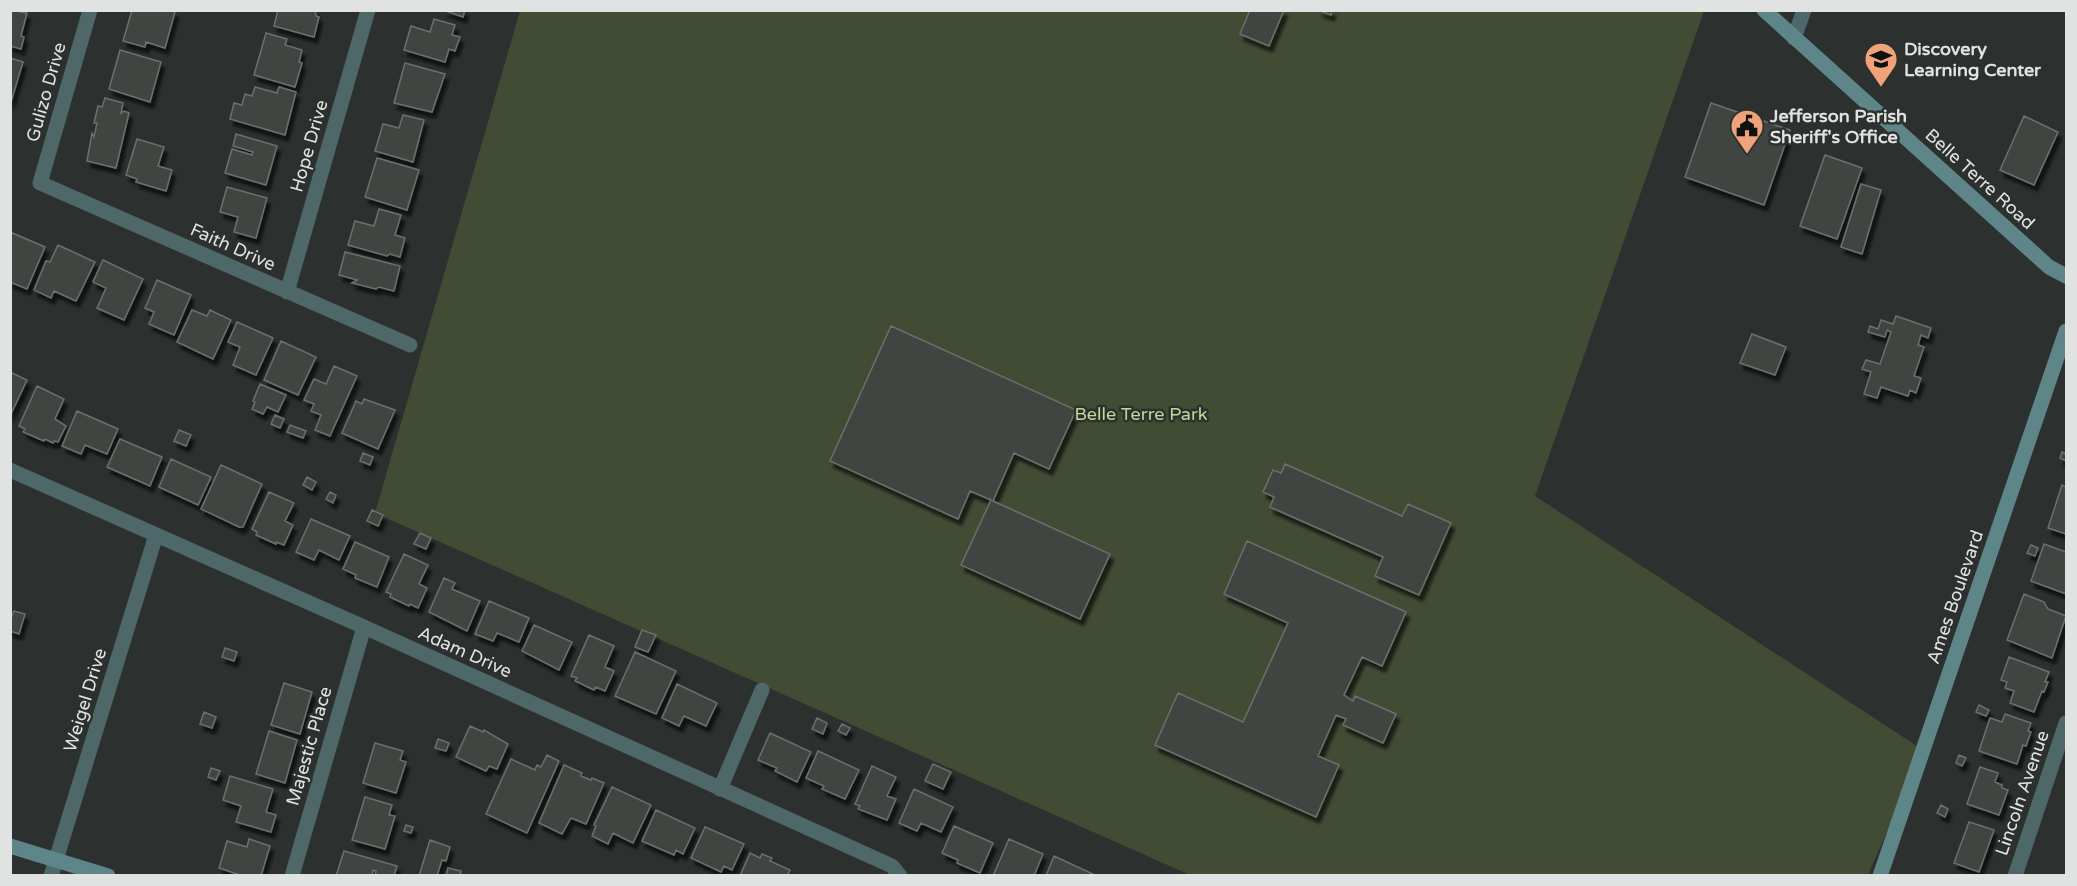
<svg xmlns="http://www.w3.org/2000/svg" width="2077" height="886" font-family="'Varela Round',sans-serif">
	<style>
		.green { fill: #424b34 }
		.building { fill: #414542; stroke: #6b706c; stroke-width: 1.5; filter: url(#shadow) }
		.lines { fill: none; stroke-linecap: round; stroke-linejoin: round }
		.street { stroke: #4e6769; stroke-width: 15 }
		.secondary { stroke: #5e8688; stroke-width: 15 }
		.labels { text-anchor: middle; stroke-width: 5; stroke-linejoin: round; paint-order: stroke }
		.poi-label { font-size: 18px; font-weight: bold; fill: #e0e3e2; stroke: #2c3130; text-anchor: start }
		.street-label { font-size: 18px; fill: #e0e3e2; stroke: #2c3130 }
		.park-label { font-size: 18px; fill: #c0da95; stroke: #2c3130 }
	</style>
	<defs>
		<filter id="shadow"><feDropShadow dx="3.5" dy="6" stdDeviation="1.5" flood-color="#0009"/></filter>
	</defs>
	<rect width="100%" height="100%" fill="#2c3130"/>
	<!-- green -->
	<path class="green" d="M520,11H1704L1535,496L1923,750L1868,875H1190L375,513Z"/>
	<!-- building -->
	<path class="building" d="M10,10L27,13L21,36L24,37L21,49L10,46Z
		M132,10H169L175,12L165,48L146,42L145,47L123,41Z
		M278,10H315L316,16L319,17L314,37L274,26Z
		M443,10H465L463,17Z
		M1250,10H1284L1269,46L1240,34Z
		M1318,10H1332L1331,15Z
		M434,19L455,25L452,35L460,37L455,51L449,49L445,62L404,50L411,26L430,32Z
		M266,33L287,39L285,45L302,50L299,62L302,63L295,87L254,75Z
		M120,50L161,62L150,102L109,89Z
		M10,58L23,62L11,102H10Z
		M405,63L445,74L432,112L394,103Z
		M255,87L277,93L279,87L296,92L285,135L230,119L234,103L242,105L245,94L252,96Z
		M105,98L123,103L121,113L124,111L129,113L116,168L87,161L92,133L94,137L97,123H94L98,106L102,107Z
		M1711,103L1790,130L1764,205L1685,177Z
		M403,115L424,120L413,162L375,151L383,124L399,128Z
		M2024,116L2058,132L2034,185L2000,170Z
		M236,134L277,146L266,185L225,173L232,149L252,155L253,152L233,146Z
		M137,139L164,147L158,166L172,170L166,191L136,182L137,179L126,175Z
		M1825,155L1862,168L1837,239L1800,226Z
		M377,158L419,170L407,210L365,197Z
		M1861,184L1881,190L1862,254L1841,247Z
		M227,187L267,198L256,238L234,232L238,217L220,212Z
		M379,209L401,215L395,235L405,238L400,257L390,254L387,256L348,245L355,221L374,226Z
		M10,232L45,247L27,289L10,282Z
		M58,245L95,262L76,301L54,291L51,298L34,290L46,261L50,262Z
		M345,252L400,266L394,291L379,287L376,289L352,283L357,280L339,275Z
		M103,260L143,279L124,320L97,308L106,288L93,282Z
		M157,280L191,295L174,335L149,324L154,312L145,308Z
		M192,310L207,316L210,310L231,320L213,359L177,342Z
		M1896,316L1931,328L1928,338L1921,335L1918,345L1924,347L1914,376L1921,378L1916,393L1910,390L1908,396L1881,387L1877,398L1864,394L1871,372L1862,369L1866,360L1880,364L1891,332L1887,330L1885,337L1868,332L1870,326L1878,329L1881,320L1893,324Z
		M237,322L273,338L256,375L233,365L240,347L228,342Z
		M891,326L1076,410L1049,469L1014,453L993,501L1110,554L1080,619L961,565L991,500L970,491L958,519L830,461Z
		M1752,334L1786,347L1775,375L1740,363Z
		M281,341L316,357L298,395L264,380Z
		M334,366L357,376L330,436L315,430L321,415L311,411L314,404L304,400L314,379L326,384Z
		M10,372L27,380L10,416Z
		M260,384L286,395L278,412L267,407L263,414L252,409L255,402L253,401Z
		M37,386L64,399L55,419L66,426L58,442L54,441L53,443L45,439L44,441L23,432L25,429L19,426Z
		M364,399L395,410L378,449L342,433L356,401L362,404Z
		M77,411L118,429L107,454L85,445L81,454L62,446Z
		M275,415L284,419L280,428L271,424Z
		M290,425L306,431L303,438L287,432Z
		M179,430L191,435L186,446L174,441Z
		M120,439L162,457L150,486L107,467Z
		M2062,452L2066,454V461L2060,458Z
		M363,453L373,457L370,465L360,461Z
		M171,459L211,477L198,505L159,487Z
		M1285,464L1402,516L1408,504L1451,523L1419,595L1375,576L1383,557L1270,507L1274,497L1263,492L1273,470L1281,473Z
		M221,465L262,484L243,527H239L201,509Z
		M307,477L316,482L312,490L303,485Z
		M2062,485L2066,487V534L2048,528Z
		M269,492L294,503L285,521L293,525L284,545L276,542V544L256,535L257,532L252,529Z
		M330,492L336,495L333,503L326,499Z
		M372,510L383,515L378,526L367,521Z
		M311,519L350,536L339,560L319,550L314,560L296,552Z
		M420,533L431,538L426,549L414,544Z
		M1247,541L1406,612L1382,666L1362,657L1344,695L1353,701L1355,696L1396,714L1383,743L1343,725L1346,719L1336,715L1318,756L1339,765L1316,817L1155,745L1178,693L1243,722L1288,623L1224,594Z
		M355,542L389,557L377,587L355,578L356,575L343,569Z
		M2044,544L2066,552V594L2031,581Z
		M2031,545L2038,548L2035,556L2027,553Z
		M404,554L428,565L419,584L427,588L418,608L410,604L409,606L390,597L391,594L386,592Z
		M444,578L455,583L452,589L480,601L467,631L429,612Z
		M2024,594L2044,602L2048,609L2066,616L2052,658L2007,640Z
		M489,601L529,618L519,642L497,633L493,641L475,634Z
		M14,611L25,614L19,634L10,631V621Z
		M534,625L572,642L559,670L522,651Z
		M642,630L656,635L648,652L635,647Z
		M589,635L614,646L605,667L614,671L605,691L596,687L594,690L575,681L577,678L571,676Z
		M225,648L237,652L234,661L222,657Z
		M635,652L676,671L656,714L615,696Z
		M2009,657L2049,672L2045,682H2048L2044,692L2042,691L2034,712L2010,703L2014,691L2005,688L2007,682L2001,680Z
		M284,683L312,692L300,734L271,725Z
		M677,684L717,703L706,726L684,716L679,726L662,718Z
		M1979,705L1989,710L1986,716L1976,712Z
		M204,712L216,717L212,728L200,724Z
		M2005,714L2031,723L2028,731L2031,732L2026,746L2023,745L2017,764L1979,751L1990,718L2002,722Z
		M817,718L827,723L823,734L812,729Z
		M842,724L850,728L846,735L838,731Z
		M470,726L483,732L484,730L508,744L497,769L489,766L486,771L456,757Z
		M269,731L297,740L285,783L256,774Z
		M770,733L811,752L797,782L775,771L777,768L758,760Z
		M438,739L449,743L446,751L435,748Z
		M375,743L403,751L400,760L406,762L396,793L363,783Z
		M818,751L859,770L845,799L822,789L824,786L806,778Z
		M547,755L559,761L527,833L486,814L511,759L535,770L537,765L541,767Z
		M1959,755L1966,758L1962,766L1956,763Z
		M933,764L951,772L943,789L925,781Z
		M564,765L582,773L581,776L591,780L592,778L604,783L586,824L571,818L562,834L539,823Z
		M872,766L896,777L887,796L896,799L887,820L858,809L860,806L855,804Z
		M1980,767L1998,773L1995,782L2002,785V788L2008,790L1999,815L1967,804Z
		M211,768L220,771L216,780L208,777Z
		M230,776L273,789L266,812L276,815L271,832L236,822L241,806L223,800Z
		M612,787L651,805L633,843L613,833L608,844L592,836L596,826L594,825Z
		M914,789L953,807L941,832L921,823L917,831L899,823Z
		M365,797L392,805L389,815L395,816L385,849L352,840Z
		M1941,805L1948,809L1945,817L1937,813Z
		M656,810L695,828L683,854L676,850L674,855L642,841Z
		M1969,822L1994,830L1979,872L1954,863Z
		M406,825L413,827L411,833L404,831Z
		M954,826L993,843L980,873L957,863L958,860L942,853Z
		M705,827L744,844L732,870L724,866L721,872L691,858Z
		M249,839L270,846L261,876H243L219,868L227,841L247,847Z
		M1009,839L1043,854L1034,876H993Z
		M430,840L450,847L446,861L442,860L437,876H419Z
		M344,851L397,866L394,876H375L376,871L373,870L372,876H336Z
		M750,853L760,858L762,854L772,858L770,861L790,870L787,876H740Z
		M1054,856L1093,874L1092,876H1046Z
		M448,868L461,871L460,876H446Z"/>
	<g class="lines">
		<!-- street -->
		<path class="street" d="M90,10L40,183L410,345
			M1794,38L1804,10
			M287,292L368,10
			M10,470L364,627L892,866L900,876
			M720,789L762,690
			M51,876L156,535
			M292,876L364,627
			M2015,876L2066,723"/>
		<!-- secondary -->
		<path class="secondary" d="M1764,10L2049,267L2066,276
			M10,846L108,876
			M1880,876L2066,331"/>
	</g>
	<!-- icons -->
	<defs>
		<g id="school-pin" transform="scale(1.725)"><path d="M0 17L-7.5 6A9.5 9.5 0 1 1 7.5 6Z" fill="#f0a279" stroke="#2c3130"/><path d="M0-5L7-2L0 1L-7-2ZM-4 1L0 2.5L4 1V4Q0 6-4 4Z" fill="#111"/></g>
		<g id="civic-pin" transform="scale(1.725)"><path d="M0 17L-7.5 6A9.5 9.5 0 1 1 7.5 6Z" fill="#f0a279" stroke="#2c3130"/><path d="M-.6-6.5H3V-4.5H.6V-3L4-1V1h2V6H-6V1h2V-1L-.6-3ZM-1.2 2.5V6h2.4V2.5Z" fill="#111"/></g>
	</defs>
	<g fill-rule="evenodd">
		<use href="#school-pin" x="1881" y="59"/>
		<use href="#civic-pin" x="1747" y="126"/>
	</g>
	<g class="labels">
		<!-- poi labels -->
		<g class="poi-label">
			<text x="1904" y="55">Discovery<tspan x="1904" dy="21">Learning Center</tspan></text>
			<text x="1770" y="122">Jefferson Parish<tspan x="1770" dy="21">Sheriff's Office</tspan></text>
		</g>
		<!-- street labels -->
		<g class="street-label">
			<text transform="translate(46 92) rotate(-74)" y="6">Gulizo Drive</text>
			<text transform="translate(309 146) rotate(-74)" y="6">Hope Drive</text>
			<text transform="translate(1980 179) rotate(42)" y="6">Belle Terre Road</text>
			<text transform="translate(233 247) rotate(24)" y="6">Faith Drive</text>
			<text transform="translate(1955 597) rotate(-71)" y="6">Ames Boulevard</text>
			<text transform="translate(465 652) rotate(24)" y="6">Adam Drive</text>
			<text transform="translate(85 700) rotate(-73)" y="6">Weigel Drive</text>
			<text transform="translate(309 746) rotate(-74)" y="6">Majestic Place</text>
			<text transform="translate(2022 793) rotate(-71)" y="6">Lincoln Avenue</text>
		</g>
		<!-- park labels -->
		<g class="park-label">
			<text x="1141" y="420">Belle Terre Park</text>
		</g>
	</g>
	<!-- border -->
	<rect width="2077" height="886" fill="none" stroke="#e0e3e2" stroke-width="24"/>
</svg>
